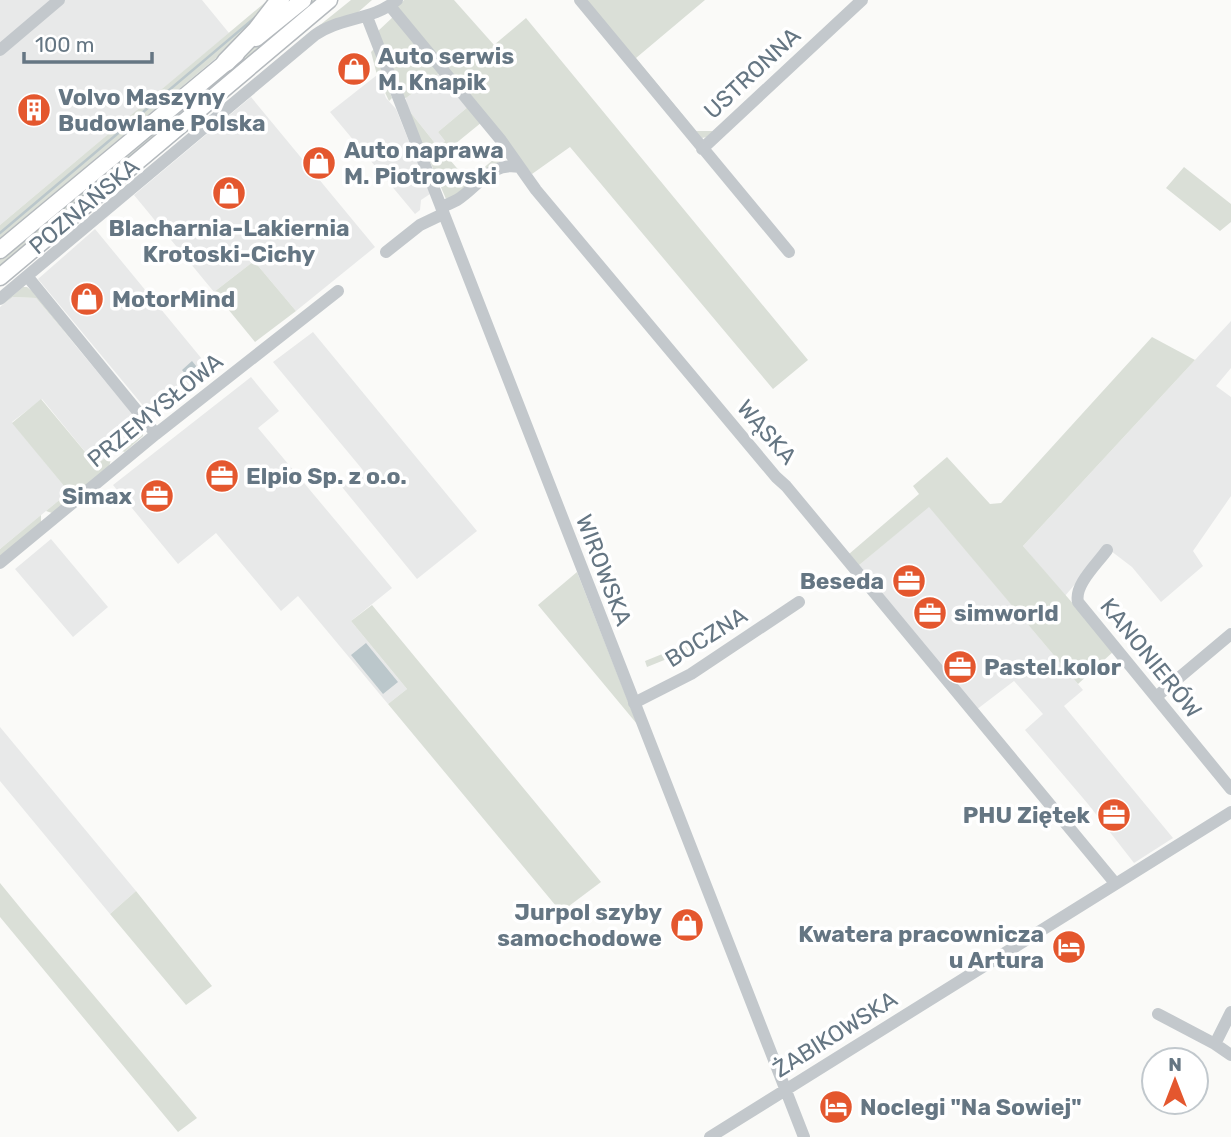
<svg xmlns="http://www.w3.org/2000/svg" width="1231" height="1137" font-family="Rubik,sans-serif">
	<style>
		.built { fill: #e8e9e9 }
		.green { fill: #dadfd7 }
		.water { fill: #bbc7cb }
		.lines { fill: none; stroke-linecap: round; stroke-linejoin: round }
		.stream { stroke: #bbc7cb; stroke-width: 2.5 }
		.major-casing { stroke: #b5babe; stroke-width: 19 }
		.highway-casing { stroke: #b4b9bd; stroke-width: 21 }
		.minor { stroke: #c3c8cc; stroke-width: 12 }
		.major { stroke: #fff; stroke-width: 16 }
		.highway { stroke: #fff; stroke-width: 18 }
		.labels { text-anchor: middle; stroke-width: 7; stroke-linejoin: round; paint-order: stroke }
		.poi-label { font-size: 23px; font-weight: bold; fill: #657683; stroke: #fff; text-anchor: start }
		.street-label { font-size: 23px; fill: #657683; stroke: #fff }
	</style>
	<rect width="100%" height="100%" fill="#fafaf8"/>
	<!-- built -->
	<path class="built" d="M0,0H202L229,33L0,225Z
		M441,72L469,106L438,132L445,141L438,147L407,108L406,98Z
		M377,75L386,98L396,109L430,194L421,200L420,210L415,214L330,112Z
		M251,97L375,247L296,311L254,261L214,292L134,195Z
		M95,229L211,370L160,409L145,408L38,279Z
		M13,297L36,298L135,417L134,435L96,465L42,399L12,422L69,492L0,549V307Z
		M1231,321V368L1216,386L1231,397V496L1193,551L1203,566L1161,602L1132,567L1111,551L1081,577L1065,596L1023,546Z
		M313,332L477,531L417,579L342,487L362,469L273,362Z
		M251,377L279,411L258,428L392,588L351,621L407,689L388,704L298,596L281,611L216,533L178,564L113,485Z
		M929,506L1083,690L1064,706L1173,838L1134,863L1088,804L1025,730L1043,714L1014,681L976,710L858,566Z
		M51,539L108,607L73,637L15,569Z
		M0,727L136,891L110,914L0,781Z"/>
	<!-- green -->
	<path class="green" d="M268,0H276L259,19L228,48L0,239V225Z
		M311,0H321L0,271V257L205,85Z
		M351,0H372L356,14L315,29Z
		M404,0H454L494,45L526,18L808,360L773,389L570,147L532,174L398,11V6Z
		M583,0H705L636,58L696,131H713L707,137L702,138Z
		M394,16L441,72L406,98L402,97L377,32Z
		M374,49L392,98L389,101L377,75L371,52Z
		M469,106L482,122L444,153L468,181L500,154L501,144L506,157L451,198L446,199L407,108L438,147L445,141L438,132Z
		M1184,167L1231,204V222L1220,231L1166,188Z
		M254,261L296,311L255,342L214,292Z
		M23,287H27L32,291L77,347L36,298L13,297L1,306Z
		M1152,337L1195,360L1023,546L1114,651L1078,684L929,507L858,566L849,554L919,494L913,486L947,457L990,504L1001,503Z
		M41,399L96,465L109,455L111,459L109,467L52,513L46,511L69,492L12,423Z
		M135,417L143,428V436L125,452L118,450L134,435Z
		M41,515V524L0,556V549Z
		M577,572L637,724L538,605Z
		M372,605L601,882L561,912L388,704L407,689L351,621Z
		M692,642L694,648L647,667L645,661Z
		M0,883L27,916L197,1118L178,1132L0,917Z
		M136,891L212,986L186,1005L110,914Z"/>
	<!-- water -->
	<path class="water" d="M192,361L201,372L191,381L182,370Z
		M366,643L398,682L383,694L351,655Z"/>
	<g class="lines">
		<!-- stream -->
		<path class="stream" d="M0,233L258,15"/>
		<!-- major casing -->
		<g class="major-casing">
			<path id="major" d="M256,38L303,0
				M0,250L236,54
				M0,277L329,0"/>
		</g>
		<!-- highway casing -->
		<g class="highway-casing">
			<path id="highway" d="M226,62L257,30L280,0"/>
		</g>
		<!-- minor -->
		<path class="minor" d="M580,0L789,252
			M390,6L500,139L536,190L776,477L786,486L1115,883
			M367,17L804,1137
			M0,50L59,0
			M702,149L862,0
			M441,207C446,205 452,203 457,200C478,187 491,161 519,167
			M386,252L420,225L443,214
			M0,299L27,276
			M156,434L27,276L315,35C340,17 372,21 397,0
			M1107,550C1097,564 1074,585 1078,602L1231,789
			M0,563L156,434L338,291
			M1156,697L1231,634
			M634,703L691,674L799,602
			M1158,1014L1215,1044L1231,1055
			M1215,1044L1231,1012
			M710,1137L1231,812"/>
		<!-- major -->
		<use href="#major" class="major"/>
		<!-- highway -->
		<use href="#highway" class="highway"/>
	</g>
	<!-- icons -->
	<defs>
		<g id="shop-disc" transform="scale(1.75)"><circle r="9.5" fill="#e4572e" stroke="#fff"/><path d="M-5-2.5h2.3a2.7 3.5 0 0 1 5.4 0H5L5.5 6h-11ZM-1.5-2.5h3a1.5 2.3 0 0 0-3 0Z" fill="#fff"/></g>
		<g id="building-disc" transform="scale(1.75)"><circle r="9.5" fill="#e4572e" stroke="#fff"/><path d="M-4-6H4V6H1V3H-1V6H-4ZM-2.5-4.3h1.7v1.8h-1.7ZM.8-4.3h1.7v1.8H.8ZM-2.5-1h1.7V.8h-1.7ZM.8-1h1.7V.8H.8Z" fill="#fff"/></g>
		<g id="office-disc" transform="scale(1.75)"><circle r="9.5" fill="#e4572e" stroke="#fff"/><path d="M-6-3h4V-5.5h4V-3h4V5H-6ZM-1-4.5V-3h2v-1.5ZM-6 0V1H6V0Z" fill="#fff"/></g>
		<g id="hotel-disc" transform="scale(1.75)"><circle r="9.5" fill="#e4572e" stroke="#fff"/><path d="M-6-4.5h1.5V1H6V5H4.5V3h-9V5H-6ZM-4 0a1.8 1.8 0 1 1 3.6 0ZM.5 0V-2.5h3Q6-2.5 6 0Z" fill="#fff"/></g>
	</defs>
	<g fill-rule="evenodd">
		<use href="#shop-disc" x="354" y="69"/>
		<use href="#building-disc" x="34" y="110"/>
		<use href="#shop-disc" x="319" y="163"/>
		<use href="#shop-disc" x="229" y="193"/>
		<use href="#shop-disc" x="87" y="299"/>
		<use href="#office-disc" x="222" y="476"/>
		<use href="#office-disc" x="157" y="496"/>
		<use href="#office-disc" x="909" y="581"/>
		<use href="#office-disc" x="930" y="613"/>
		<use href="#office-disc" x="960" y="667"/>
		<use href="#office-disc" x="1114" y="815"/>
		<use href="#shop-disc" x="687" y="925"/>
		<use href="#hotel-disc" x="1069" y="947"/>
		<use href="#hotel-disc" x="836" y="1107"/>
	</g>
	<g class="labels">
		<!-- poi labels -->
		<g class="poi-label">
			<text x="378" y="64">Auto serwis<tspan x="378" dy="26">M. Knapik</tspan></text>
			<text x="58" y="105">Volvo Maszyny<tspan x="58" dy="26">Budowlane Polska</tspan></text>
			<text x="344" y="158">Auto naprawa<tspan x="344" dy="26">M. Piotrowski</tspan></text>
			<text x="229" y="236" text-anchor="middle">Blacharnia-Lakiernia<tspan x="229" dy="26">Krotoski-Cichy</tspan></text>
			<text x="112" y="307">MotorMind</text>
			<text x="246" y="484">Elpio Sp. z o.o.</text>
			<text x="132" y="504" text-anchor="end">Simax</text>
			<text x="884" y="589" text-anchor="end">Beseda</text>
			<text x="954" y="621">simworld</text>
			<text x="984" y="675">Pastel.kolor</text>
			<text x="1090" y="823" text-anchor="end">PHU Ziętek</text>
			<text x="662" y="920" text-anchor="end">Jurpol szyby<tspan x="662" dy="26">samochodowe</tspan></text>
			<text x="1044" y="942" text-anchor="end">Kwatera pracownicza<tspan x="1044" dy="26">u Artura</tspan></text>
			<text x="860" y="1115">Noclegi "Na Sowiej"</text>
		</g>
		<!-- street labels -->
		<g class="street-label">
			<text transform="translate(752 73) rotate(-43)" y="8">USTRONNA</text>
			<text transform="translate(84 206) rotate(-40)" y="8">POZNAŃSKA</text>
			<text transform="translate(155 410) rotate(-39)" y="8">PRZEMYSŁOWA</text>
			<text transform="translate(767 432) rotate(49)" y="8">WĄSKA</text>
			<text transform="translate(604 570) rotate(69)" y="8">WIROWSKA</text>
			<text transform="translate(706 637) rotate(-32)" y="8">BOCZNA</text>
			<text transform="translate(1151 658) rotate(51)" y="8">KANONIERÓW</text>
			<text transform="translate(835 1034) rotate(-32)" y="8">ŻABIKOWSKA</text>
		</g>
	</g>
	<!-- north arrow -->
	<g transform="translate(1175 1081)"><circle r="33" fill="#ffffff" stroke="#c1c8cd" stroke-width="2"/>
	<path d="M0-5L12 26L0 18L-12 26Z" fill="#e4572e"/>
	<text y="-10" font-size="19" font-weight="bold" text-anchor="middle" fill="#657683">N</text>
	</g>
	<!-- scale -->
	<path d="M24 52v10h128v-10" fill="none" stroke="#657683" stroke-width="3.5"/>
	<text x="35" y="52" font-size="21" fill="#657683" stroke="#ffffff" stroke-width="5" paint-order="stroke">100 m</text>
</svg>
